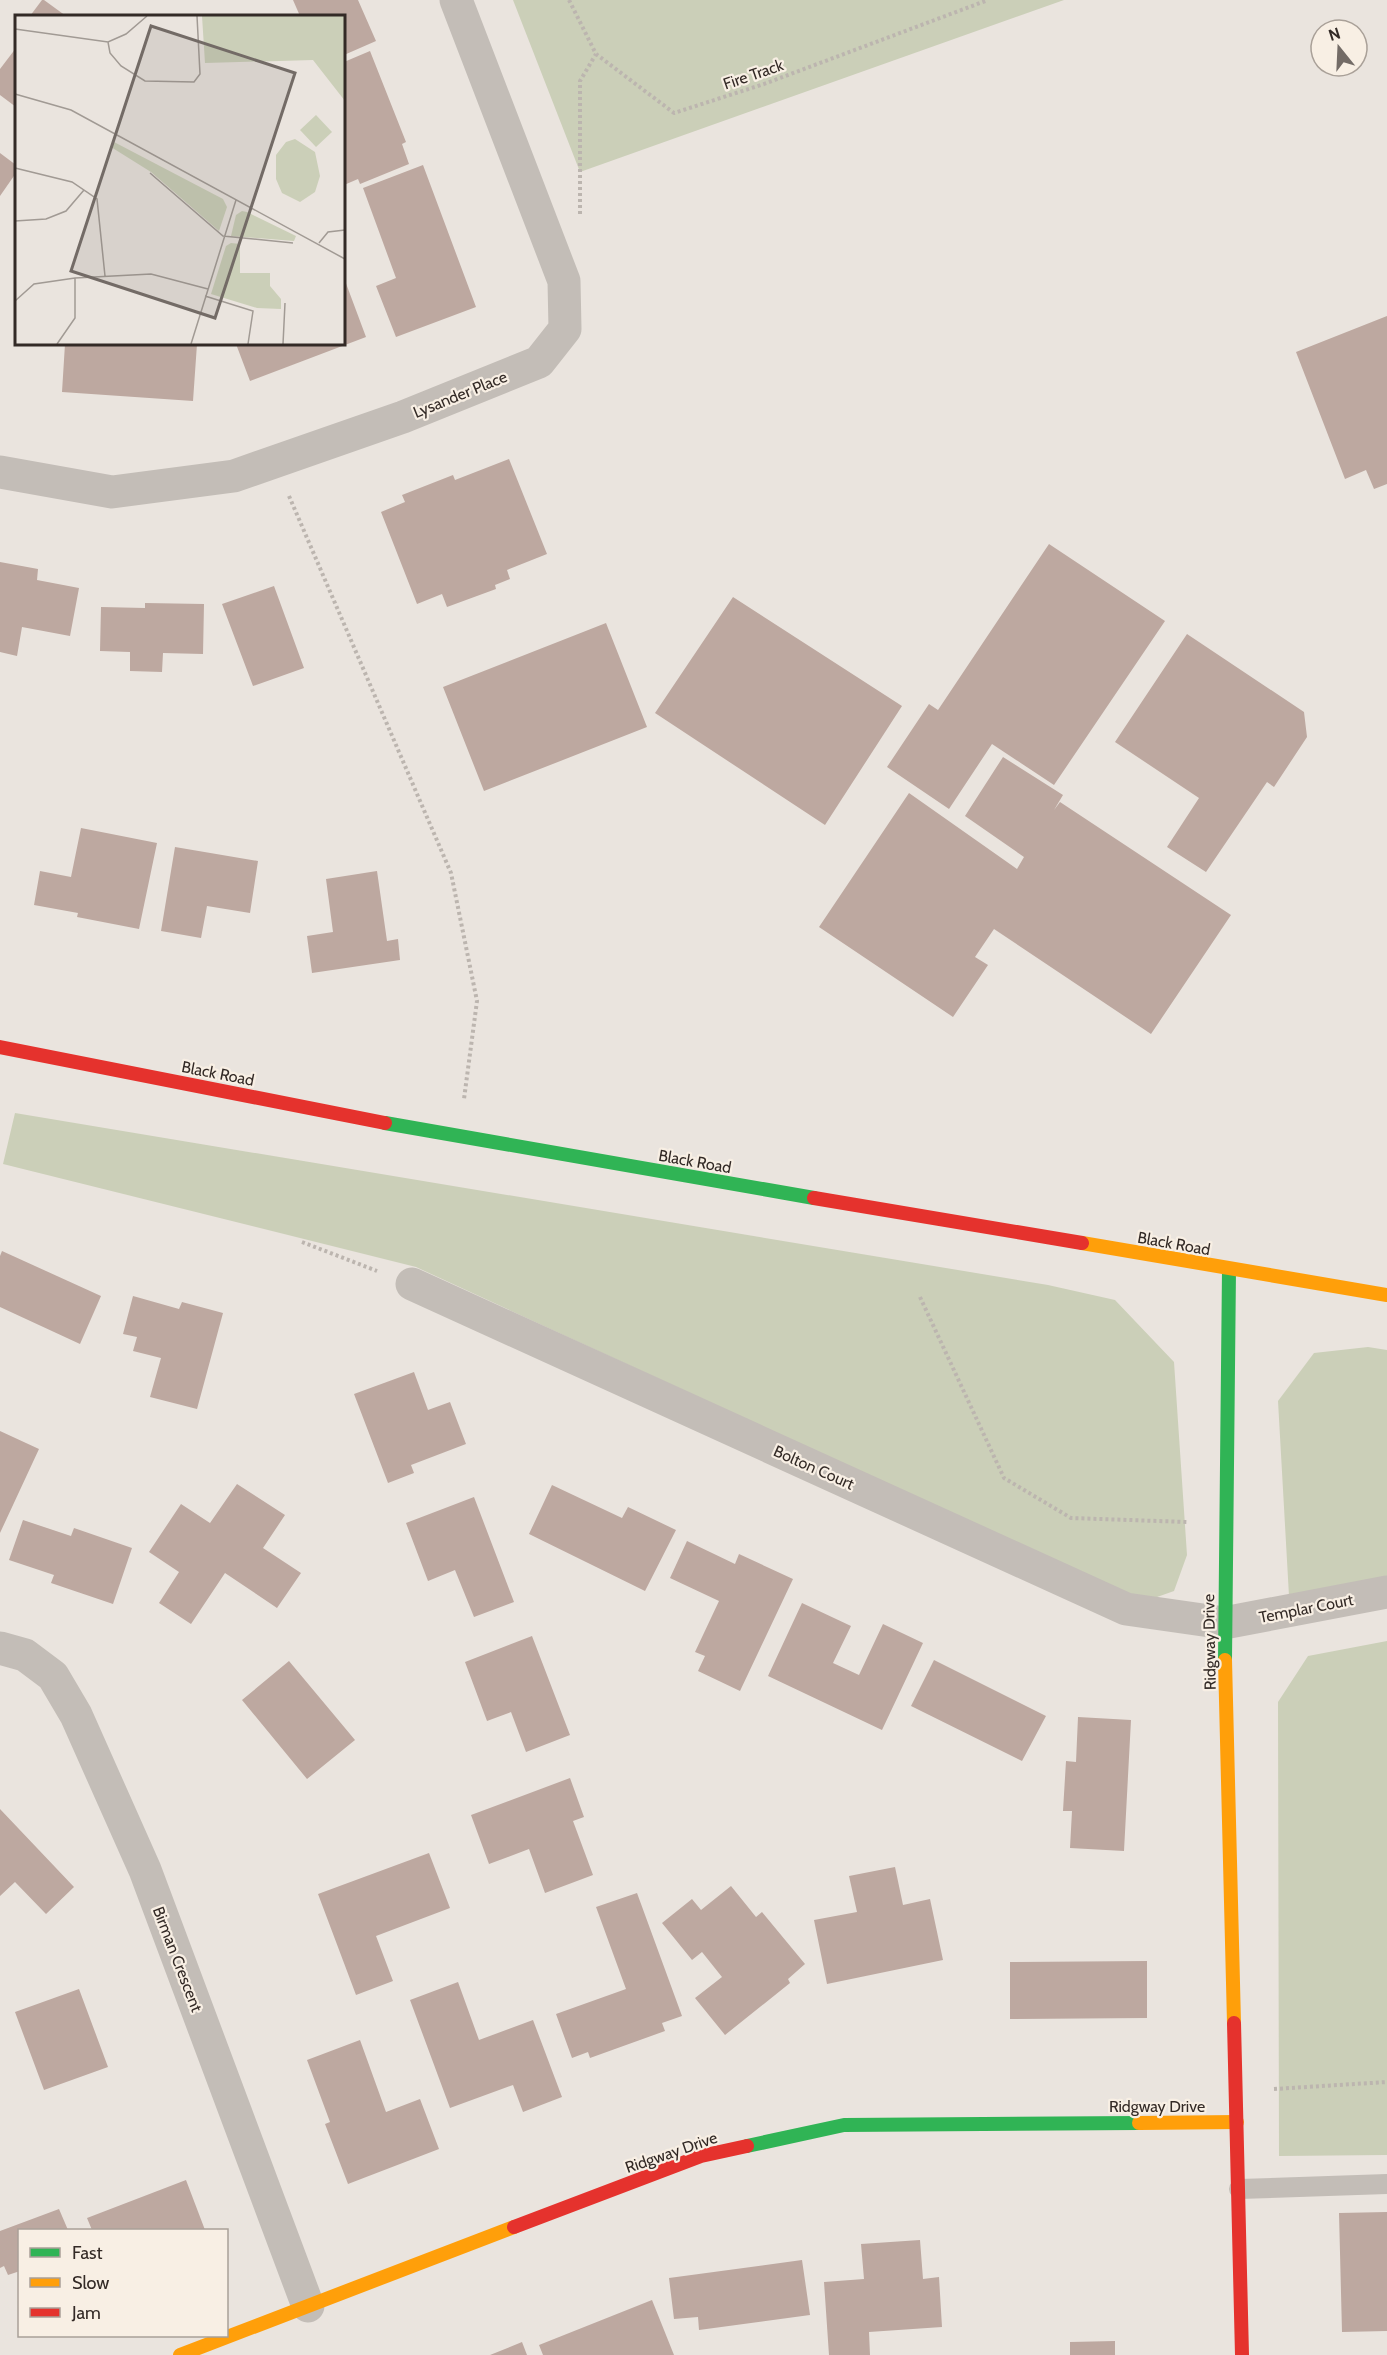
<svg xmlns="http://www.w3.org/2000/svg" width="1387" height="2355" font-family="Cabin,sans-serif">
	<style>
		.green { fill: #cbcfb8 }
		.building { fill: #bda8a0 }
		.lines { fill: none; stroke-linecap: round; stroke-linejoin: round }
		.path { stroke: #bcb5af; stroke-width: 4; stroke-dasharray: 3 3; stroke-linecap: butt }
		.lane { stroke: #c3bdb7; stroke-width: 20 }
		.street { stroke: #c3bdb7; stroke-width: 33 }
		.fast { stroke: #30b455; stroke-width: 14 }
		.slow { stroke: #ff9f0a; stroke-width: 14 }
		.jam { stroke: #e5322d; stroke-width: 14 }
		.labels { text-anchor: middle; stroke-width: 4.5; stroke-linejoin: round; paint-order: stroke }
		.street-label { font-size: 16px; fill: #332a26; stroke: #f8efe4 }
		.inset-road { fill: none; stroke: #a19a94; stroke-width: 1.5 }
		.view { fill: #736b66; fill-opacity: 0.15; stroke: #736b66; stroke-width: 3 }
		.inset-edge { fill: none; stroke: #332a26; stroke-width: 3 }
	</style>
	<rect width="100%" height="100%" fill="#eae4de"/>
	<!-- green -->
	<path class="green" d="M513,0H1064L580,172Z
		M15,1113L1048,1285L1115,1300L1174,1362L1187,1555L1174,1591L1143,1602L416,1267L3,1164Z
		M1368,1347L1387,1350V1578L1289,1596L1278,1401L1314,1353Z
		M1387,1641V2155L1279,2156L1278,1702L1308,1656Z"/>
	<!-- building -->
	<path class="building" d="M42,0H44L66,16H30Z
		M293,0H358L376,41L344,55V16H300Z
		M16,48V107L0,95V69Z
		M370,51L406,142L402,144L409,164L360,184L358,179L344,185V62Z
		M0,153L16,165V173L0,196Z
		M423,165L476,307L396,337L376,286L396,278L363,188Z
		M344,278L366,337L250,381L236,344H344Z
		M1387,316V484L1374,489L1366,470L1345,479L1296,352Z
		M65,344H197L193,401L62,392Z
		M509,459L547,554L507,570L510,579L495,585L496,589L447,607L442,594L417,604L381,512L405,502L402,495L453,475L455,480Z
		M1049,544L1165,621L1054,785L992,744L949,809L887,767L929,704L938,710Z
		M0,562L38,569L37,580L79,588L70,636L22,627L17,656L0,652Z
		M274,586L304,668L253,686L222,604Z
		M733,597L902,706L825,825L655,713Z
		M145,603L204,604L203,654L163,653L162,672L130,671V652L100,651L101,607L145,608Z
		M606,623L647,727L484,791L443,687Z
		M1187,634L1304,712L1307,737L1274,787L1267,782L1206,872L1167,847L1199,798L1115,742Z
		M1003,757L1063,795L1054,810L1060,802L1231,915L1151,1034L994,929L975,957L988,965L953,1017L819,927L909,793L1017,869L1024,857L965,816Z
		M81,828L157,843L139,929L77,917L78,913L34,905L40,871L71,877Z
		M175,847L258,861L250,913L207,906L201,938L161,931Z
		M377,871L387,941L398,939L400,960L312,973L307,936L333,932L326,879Z
		M2,1251L101,1296L80,1344L0,1307V1256Z
		M133,1296L179,1309L182,1302L223,1313L197,1409L150,1397L161,1358L133,1351L137,1337L123,1334Z
		M414,1372L428,1410L450,1402L466,1444L411,1465L414,1473L388,1483L354,1394Z
		M0,1431L39,1449L0,1533Z
		M237,1484L285,1515L263,1548L301,1573L277,1608L225,1573L191,1624L159,1603L179,1572L149,1552L181,1504L210,1523Z
		M552,1485L622,1518L628,1507L676,1530L645,1591L529,1534Z
		M474,1497L514,1602L474,1617L455,1570L428,1581L406,1523Z
		M23,1520L71,1536L74,1528L132,1548L113,1604L51,1583L54,1575L9,1560Z
		M687,1541L735,1564L739,1554L793,1579L740,1691L698,1671L705,1656L695,1652L719,1601L670,1578Z
		M802,1603L851,1626L833,1663L859,1675L883,1624L923,1643L882,1730L768,1676Z
		M532,1636L570,1735L526,1752L511,1712L487,1721L465,1662Z
		M934,1660L1046,1716L1022,1761L911,1706Z
		M289,1661L355,1740L307,1779L242,1700Z
		M1078,1717L1131,1720L1124,1851L1070,1848L1072,1811H1063L1066,1761L1076,1762Z
		M570,1778L584,1817L573,1821L593,1875L545,1893L529,1849L489,1864L471,1815Z
		M0,1809L74,1887L46,1914L15,1882L0,1896Z
		M429,1853L450,1908L376,1936L393,1981L356,1995L318,1894Z
		M895,1867L903,1905L930,1899L943,1960L827,1984L814,1920L857,1912L849,1876Z
		M731,1886L756,1917L762,1912L805,1964L788,1979L790,1983L725,2035L695,1998L722,1977L702,1952L692,1960L662,1923L692,1899L701,1910Z
		M637,1893L682,2016L662,2023L665,2031L590,2058L588,2052L572,2058L556,2014L626,1989L596,1907Z
		M1147,1961V2018L1010,2019V1962Z
		M458,1982L479,2040L533,2020L562,2097L523,2112L513,2085L450,2108L410,2000Z
		M79,1989L108,2067L44,2090L15,2012Z
		M360,2040L386,2112L420,2099L439,2149L348,2184L325,2124L330,2122L307,2060Z
		M186,2180L205,2230H92L87,2218Z
		M59,2209L68,2230H20V2271L8,2275L4,2266L0,2268V2231Z
		M1387,2212V2331L1342,2332L1339,2213Z
		M920,2240L923,2279L939,2277L942,2327L869,2332L870,2355H829L824,2282L864,2279L861,2244Z
		M802,2260L810,2315L699,2330L698,2317L674,2319L669,2278Z
		M652,2300L674,2355H543L539,2345Z
		M1115,2341V2355H1070V2342Z
		M522,2342L527,2355H490Z"/>
	<g class="lines">
		<!-- path -->
		<path class="path" d="M569,0L596,54L674,113L764,84L988,0
			M580,214V81L596,54
			M289,496L451,873L477,1001L464,1099
			M302,1242L377,1271
			M920,1297L1004,1478L1071,1518L1187,1522
			M1274,2089L1387,2082"/>
		<!-- lane -->
		<path class="lane" d="M1239,2189L1387,2184"/>
		<!-- street -->
		<path class="street" d="M0,472L112,492L234,476L403,417L539,362L565,329L564,281L456,0
			M412,1284L1126,1609L1224,1623L1387,1592
			M0,1648L25,1655L53,1676L76,1715L145,1870L308,2306"/>
		<!-- fast -->
		<path class="fast" d="M385,1123L814,1198
			M1225,1660L1229,1270
			M747,2146L844,2125L1139,2123"/>
		<!-- slow -->
		<path class="slow" d="M1082,1243L1387,1295
			M1225,1660L1234,2023
			M1139,2123L1237,2122
			M180,2355L514,2227"/>
		<!-- jam -->
		<path class="jam" d="M0,1047L385,1123
			M814,1198L1082,1243
			M1234,2023L1242,2355
			M514,2227L701,2156L747,2146"/>
	</g>
	<g class="labels">
		<!-- street labels -->
		<g class="street-label">
			<text transform="translate(753 74) rotate(-19)" y="6">Fire Track</text>
			<text transform="translate(460 394) rotate(-22)" y="6">Lysander Place</text>
			<text transform="translate(218 1073) rotate(11)" y="6">Black Road</text>
			<text transform="translate(695 1161) rotate(10)" y="6">Black Road</text>
			<text transform="translate(1174 1243) rotate(10)" y="6">Black Road</text>
			<text transform="translate(814 1467) rotate(24)" y="6">Bolton Court</text>
			<text transform="translate(1306 1608) rotate(-11)" y="6">Templar Court</text>
			<text transform="translate(1209 1642) rotate(-91)" y="6">Ridgway Drive</text>
			<text transform="translate(178 1959) rotate(69)" y="6">Birman Crescent</text>
			<text x="1157" y="2112">Ridgway Drive</text>
			<text transform="translate(671 2152) rotate(-19)" y="6">Ridgway Drive</text>
		</g>
	</g>
	<!-- overview -->
	<g transform="translate(15 15)">
		<rect width="330" height="330" fill="#eae4de"/>
		<path d="M187,1H330V86L298,45L190,48ZM301,100L317,117L301,132L285,115ZM280,124L300,137L305,161L300,177L285,187L267,178L261,164V140L271,127ZM99,127L208,184L212,192L204,216L136,157L96,132ZM227,196L232,197L281,221L279,226L216,221L221,200ZM216,228L225,229V258H255V271L266,284V294L242,293L196,279L211,231Z" fill="#cbcfb8"/>
		<path class="inset-road" d="M0,14L93,27L111,19L132,1M93,27L95,38L106,51L130,66L179,67L185,59L182,1M0,79L56,95L330,244M0,153L57,167L82,184L90,261M135,158L208,221L278,228M0,206L31,204L51,196L69,175M304,228L313,217L330,215M190,281L238,296L233,329M330,282V320M0,286L19,269L60,263L136,259L193,274M42,329L60,303V263M176,329L221,185M268,329L270,288"/>
		<path class="view" d="M136,11L280,58L200,303L56,256Z"/>
		<rect width="330" height="330" class="inset-edge"/>
	</g>
	<!-- legend -->
	<rect x="18" y="2229" width="210" height="108" fill="#f8efe4" stroke="#a9a098" stroke-width="1.5"/>
	<rect x="30" y="2248" width="30" height="9" fill="#30b455" stroke="#a9a098" stroke-width="1.5"/>
	<text x="72" y="2259" font-size="18" fill="#332a26">Fast</text>
	<rect x="30" y="2278" width="30" height="9" fill="#ff9f0a" stroke="#a9a098" stroke-width="1.5"/>
	<text x="72" y="2289" font-size="18" fill="#332a26">Slow</text>
	<rect x="30" y="2308" width="30" height="9" fill="#e5322d" stroke="#a9a098" stroke-width="1.5"/>
	<text x="72" y="2319" font-size="18" fill="#332a26">Jam</text>
	<!-- north arrow -->
	<g transform="translate(1339 48) rotate(342)"><circle r="28" fill="#f8efe4" stroke="#a9a098" stroke-width="1.5"/>
	<path d="M0-4.5L10 22L0 15L-10 22Z" fill="#736b66"/>
	<text y="-9" font-size="16" font-weight="bold" text-anchor="middle" fill="#332a26">N</text>
	</g>
</svg>
